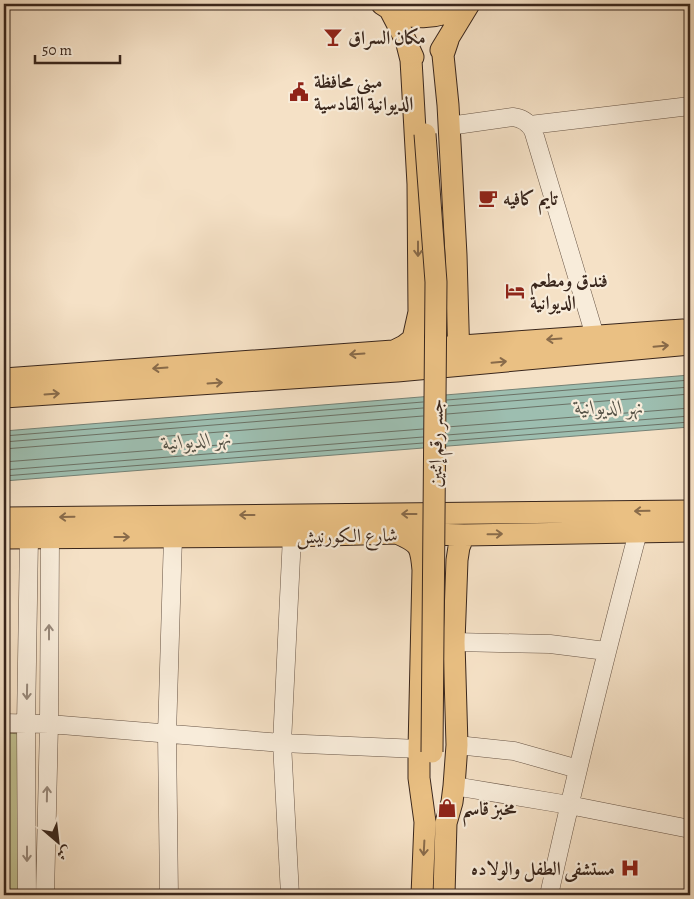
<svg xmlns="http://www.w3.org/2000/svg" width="694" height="899" font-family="Alegreya,Amiri,serif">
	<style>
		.green { fill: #c1c191; stroke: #7d7456 }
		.water { fill: #9dbeb0; stroke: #758175 }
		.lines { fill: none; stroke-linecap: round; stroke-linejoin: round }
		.shore { stroke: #6b7266; stroke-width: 1 }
		.minor-casing { stroke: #685546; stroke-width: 19 }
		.major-casing { stroke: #39261c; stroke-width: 23 }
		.minor { stroke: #f8ecda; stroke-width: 18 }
		.major { stroke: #eac083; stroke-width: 21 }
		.major-bridge-casing { stroke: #39261c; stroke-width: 23; stroke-linecap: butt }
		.major-bridge { stroke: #eac083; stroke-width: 21 }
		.oneway { stroke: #896b4a }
		.oneway2 { stroke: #98897b }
		.labels { text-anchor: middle; stroke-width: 4.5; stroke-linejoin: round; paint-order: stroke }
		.poi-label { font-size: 19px; font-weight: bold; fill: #39261c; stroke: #f8ecda; text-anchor: start }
		.street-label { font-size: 19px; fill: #39261c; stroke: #f8ecda }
		.water-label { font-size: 20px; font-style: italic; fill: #575448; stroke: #f8ecda }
	</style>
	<rect width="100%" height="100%" fill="#f5e1c6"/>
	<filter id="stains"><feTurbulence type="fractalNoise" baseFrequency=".004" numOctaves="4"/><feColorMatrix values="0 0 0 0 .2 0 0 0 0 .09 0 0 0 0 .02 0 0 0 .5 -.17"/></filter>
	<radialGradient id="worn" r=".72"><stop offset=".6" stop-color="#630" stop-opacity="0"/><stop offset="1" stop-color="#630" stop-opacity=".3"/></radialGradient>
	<!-- green -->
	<path class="green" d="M4,733L24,734L28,892L4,891Z"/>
	<!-- water -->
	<path class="water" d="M690,375V427L4,481V431Z"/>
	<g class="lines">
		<!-- shore -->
		<path class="shore" d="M447,400L690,380
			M447,406L690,387
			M447,414L690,394
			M447,427L690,408
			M447,435L690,416
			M4,436L423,402
			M447,441L690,422
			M4,442L423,408
			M4,449L423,416
			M4,462L423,429
			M4,470L423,437
			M4,476L423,443"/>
		<!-- minor casing -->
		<g class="minor-casing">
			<path id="minor" d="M530,125L690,106
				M449,126L513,117C522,118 528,122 533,130L595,336
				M454,642L550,644L606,651
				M4,723L49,724L282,743L419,749
				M457,745L514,751L578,769
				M454,786L569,805L690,829
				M27,895L26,724L29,538
				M45,895L49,724L50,538
				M169,895L167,734L173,537
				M290,895L282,743L292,536
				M549,895C576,773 606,653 638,532"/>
		</g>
		<!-- major casing -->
		<g class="major-casing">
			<path id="major" d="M382,4C408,22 439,20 465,4
				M389,8L402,33L413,57
				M448,40L443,55L448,105L456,255L459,361
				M441,50L469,4
				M394,351L404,346L413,339L419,312L418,184L412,77L411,60L407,44
				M4,379L683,330
				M4,397L397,371L690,344
				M4,518L690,511
				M397,533C420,543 421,546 423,570L419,749V778L425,822L422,895
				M4,538L292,536L397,533L464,535L690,531
				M444,895L446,823L452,802L454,786L457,745L454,642L457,560L459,547L464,535"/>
		</g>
		<!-- minor -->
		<use href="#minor" class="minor"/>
		<!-- major -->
		<use href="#major" class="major"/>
		<!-- major-bridge casing -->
		<g class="major-bridge-casing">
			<path id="major-bridge" d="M425,134L436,282L432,752"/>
		</g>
		<!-- major-bridge -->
		<use href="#major-bridge" class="major-bridge"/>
	</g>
	<!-- one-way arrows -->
	<defs><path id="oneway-shaft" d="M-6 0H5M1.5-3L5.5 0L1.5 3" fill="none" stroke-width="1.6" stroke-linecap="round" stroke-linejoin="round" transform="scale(1.25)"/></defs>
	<g class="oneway">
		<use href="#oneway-shaft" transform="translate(418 249) rotate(90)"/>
		<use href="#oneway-shaft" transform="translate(554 339) rotate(176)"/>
		<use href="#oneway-shaft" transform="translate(661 346) rotate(-5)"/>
		<use href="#oneway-shaft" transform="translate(357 354) rotate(176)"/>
		<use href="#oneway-shaft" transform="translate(499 362) rotate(-5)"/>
		<use href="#oneway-shaft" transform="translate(160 368) rotate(176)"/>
		<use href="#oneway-shaft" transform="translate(215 383) rotate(-4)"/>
		<use href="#oneway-shaft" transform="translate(52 394) rotate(-4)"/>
		<use href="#oneway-shaft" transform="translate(642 511) rotate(179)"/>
		<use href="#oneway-shaft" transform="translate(409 514) rotate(180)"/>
		<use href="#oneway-shaft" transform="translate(247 515) rotate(180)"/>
		<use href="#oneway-shaft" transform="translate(67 517) rotate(179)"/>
		<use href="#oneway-shaft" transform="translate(495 534) rotate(-1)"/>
		<use href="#oneway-shaft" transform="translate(122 537)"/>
		<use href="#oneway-shaft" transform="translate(424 848) rotate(93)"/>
	</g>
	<g class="oneway2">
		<use href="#oneway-shaft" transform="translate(49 632) rotate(-90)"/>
		<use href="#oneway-shaft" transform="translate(27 692) rotate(91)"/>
		<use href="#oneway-shaft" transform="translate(47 794) rotate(-89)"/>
		<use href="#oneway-shaft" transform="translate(27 854) rotate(90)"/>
	</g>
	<!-- icons -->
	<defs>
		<g id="bar-bare" transform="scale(1.5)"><path d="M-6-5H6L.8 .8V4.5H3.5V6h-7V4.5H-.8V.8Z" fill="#8f2418" stroke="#f8ecda" stroke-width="2.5" paint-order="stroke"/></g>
		<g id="civic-bare" transform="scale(1.5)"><path d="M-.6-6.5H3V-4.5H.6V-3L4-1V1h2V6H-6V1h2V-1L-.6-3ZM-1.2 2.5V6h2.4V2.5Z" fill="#8f2418" stroke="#f8ecda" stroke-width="2.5" paint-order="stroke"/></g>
		<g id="cafe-bare" transform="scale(1.5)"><path d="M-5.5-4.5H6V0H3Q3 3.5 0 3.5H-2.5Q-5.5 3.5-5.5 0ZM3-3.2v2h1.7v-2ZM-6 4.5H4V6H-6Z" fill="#8f2418" stroke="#f8ecda" stroke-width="2.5" paint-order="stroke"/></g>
		<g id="hotel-bare" transform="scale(1.5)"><path d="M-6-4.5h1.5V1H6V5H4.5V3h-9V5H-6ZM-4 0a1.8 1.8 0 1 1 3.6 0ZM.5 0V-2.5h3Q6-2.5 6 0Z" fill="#8f2418" stroke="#f8ecda" stroke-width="2.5" paint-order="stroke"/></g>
		<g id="shop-bare" transform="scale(1.5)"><path d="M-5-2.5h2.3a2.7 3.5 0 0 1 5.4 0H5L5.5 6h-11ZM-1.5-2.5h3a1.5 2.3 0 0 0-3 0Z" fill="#8f2418" stroke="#f8ecda" stroke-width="2.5" paint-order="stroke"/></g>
		<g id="hospital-bare" transform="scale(1.5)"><path d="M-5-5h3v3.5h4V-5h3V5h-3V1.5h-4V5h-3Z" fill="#8f2418" stroke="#f8ecda" stroke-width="2.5" paint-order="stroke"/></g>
	</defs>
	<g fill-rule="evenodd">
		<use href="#bar-bare" x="333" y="37"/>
		<use href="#civic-bare" x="299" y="92"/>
		<use href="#cafe-bare" x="488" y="198"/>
		<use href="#hotel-bare" x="515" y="291"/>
		<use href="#shop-bare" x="447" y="808"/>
		<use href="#hospital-bare" x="630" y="868"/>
	</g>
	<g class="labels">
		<!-- poi labels -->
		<g class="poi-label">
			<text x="348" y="44">مكان السراق</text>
			<text x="314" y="88">مبنى محافظة<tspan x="314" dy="22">الديوانية القادسية</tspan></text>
			<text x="503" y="205">تايم كافيه</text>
			<text x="530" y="287">فندق ومطعم<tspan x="530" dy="22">الديوانية</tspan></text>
			<text x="462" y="815">مخبز قاسم</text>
			<text x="615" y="875" text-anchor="end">مستشفى الطفل والولاده</text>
		</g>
		<!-- street labels -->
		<g class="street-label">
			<text transform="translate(435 443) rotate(-89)" y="7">جسر رقم إثنين</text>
			<text transform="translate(347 535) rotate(-1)" y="7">شارع الكورنيش</text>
		</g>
		<!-- water labels -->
		<g class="water-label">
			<text x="609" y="414">نهر الديوانية</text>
			<text transform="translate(197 440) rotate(-5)" y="7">نهر الديوانية</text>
		</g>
	</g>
	<!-- margin -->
	<rect width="694" height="899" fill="none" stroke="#f5e1c6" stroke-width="20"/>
	<rect x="5" y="5" width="684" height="889" fill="none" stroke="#39261c" stroke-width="2.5"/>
	<rect x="10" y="10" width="674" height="879" fill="none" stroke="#39261c"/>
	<!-- north arrow -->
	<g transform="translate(58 842) rotate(152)" stroke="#f8ecda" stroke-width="4" paint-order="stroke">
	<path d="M0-4L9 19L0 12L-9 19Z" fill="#39261c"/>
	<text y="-8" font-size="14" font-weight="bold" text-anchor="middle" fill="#39261c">ش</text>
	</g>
	<!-- scale -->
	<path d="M35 55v8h85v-8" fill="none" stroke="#39261c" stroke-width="2.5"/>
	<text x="42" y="55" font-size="15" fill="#39261c" stroke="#f8ecda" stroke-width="4" paint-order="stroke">50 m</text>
	<rect width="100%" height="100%" filter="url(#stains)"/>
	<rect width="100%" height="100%" fill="url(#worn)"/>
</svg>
